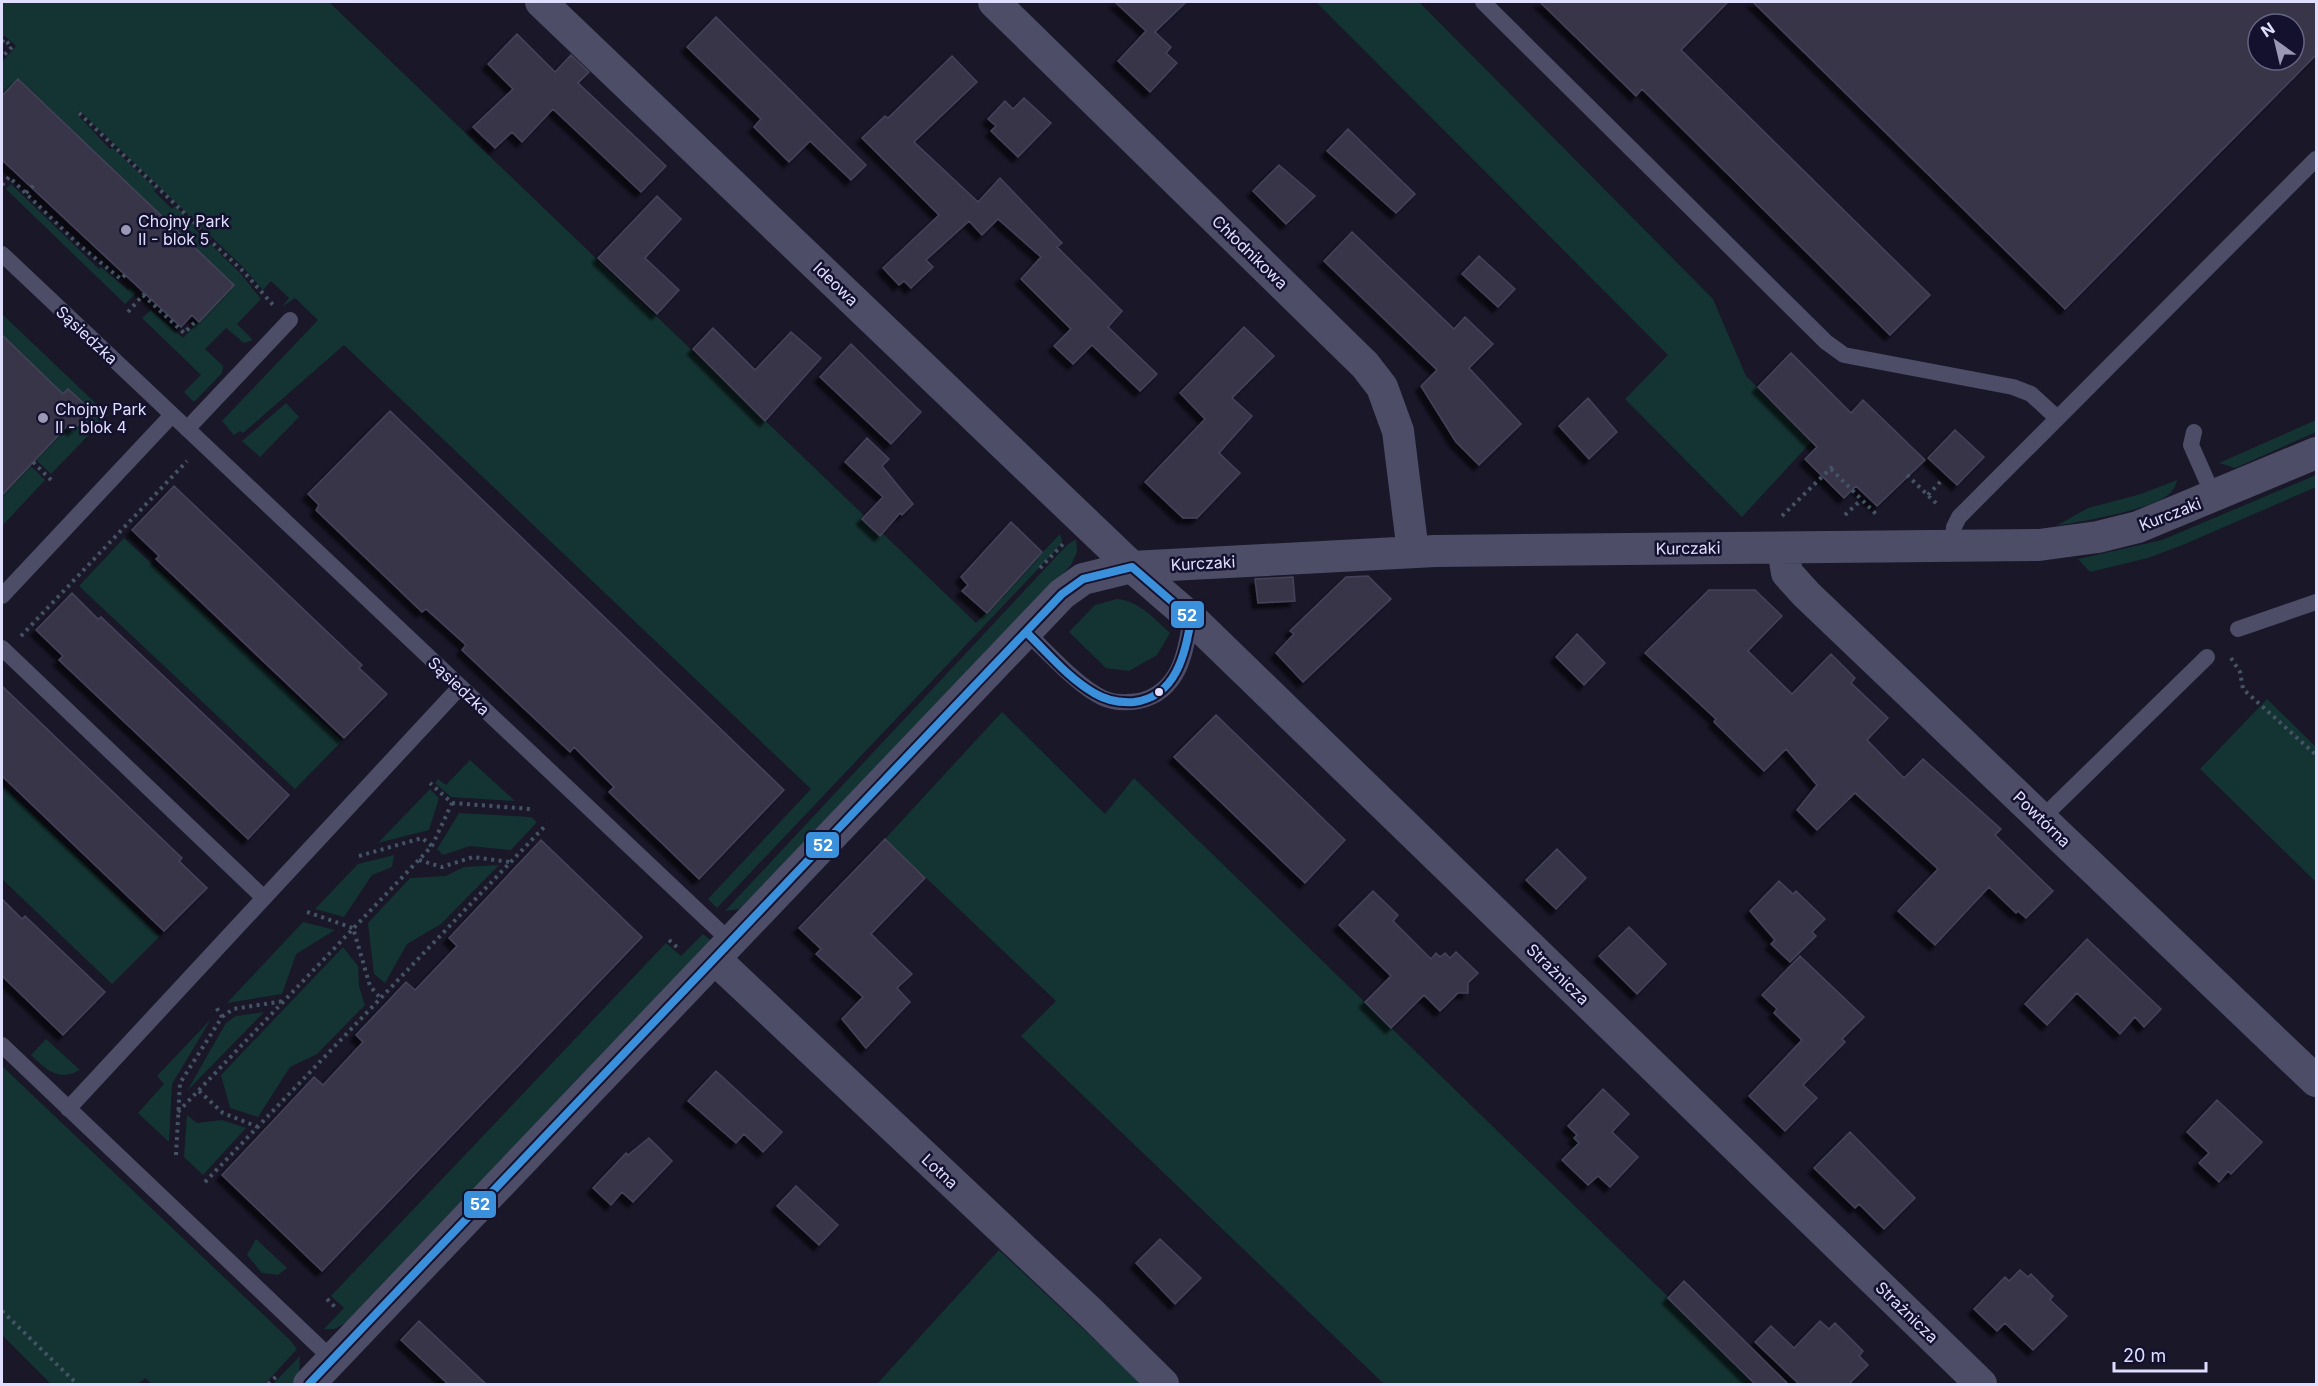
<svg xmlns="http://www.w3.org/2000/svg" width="2318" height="1386" font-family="Inter,sans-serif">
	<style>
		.green { fill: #143433 }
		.building { fill: #383649; stroke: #45425a; stroke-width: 1.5; fill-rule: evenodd; filter: url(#shadow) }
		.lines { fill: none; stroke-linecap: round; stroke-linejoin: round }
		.path { stroke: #455464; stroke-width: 4; stroke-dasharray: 3 4.5; stroke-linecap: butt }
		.service { stroke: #4d4d68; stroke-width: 16 }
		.minor { stroke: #4d4d68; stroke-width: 32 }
		.bus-1-casing { stroke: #14112e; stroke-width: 12 }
		.bus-1 { stroke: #3a90db; stroke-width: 8 }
		.poi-dot { fill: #9a98b4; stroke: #14112e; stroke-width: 2 }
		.bus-dot { fill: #e0deff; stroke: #14112e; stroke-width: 2 }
		.labels { text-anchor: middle; stroke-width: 5; stroke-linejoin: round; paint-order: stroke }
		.poi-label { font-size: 16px; fill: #e0deff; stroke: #14112e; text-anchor: start }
		.street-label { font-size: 16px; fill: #e0deff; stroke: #14112e }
		.line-badge { stroke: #14112e; stroke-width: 2 }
		.badge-label { font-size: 16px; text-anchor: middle; font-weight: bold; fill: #fff }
	</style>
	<defs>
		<filter id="shadow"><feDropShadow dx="-5.5" dy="5.5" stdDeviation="1.5" flood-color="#0009"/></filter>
	</defs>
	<rect width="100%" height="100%" fill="#191728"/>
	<!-- green -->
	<path class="green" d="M2,2H329L976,623L1060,534L1062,541L1055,551L717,908L708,899L811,789L344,345L243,433L240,431L234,435L222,421L318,320L295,298L282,307L289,298L271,281L263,290L242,266L80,111L77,114L110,149L113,148L156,189L154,191L172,209L175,206L197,228L196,230L241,274L261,299L237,324L253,340L244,343L226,328L205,349L223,366L222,373L194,402L184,392L201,375L142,318L151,310L183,338L234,285L19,79L2,96V62L16,46L5,36L2,38Z
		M1316,2H1419L1713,299L1746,376L1812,441L1742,517L1625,399L1668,355Z
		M11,184L99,269L101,267L128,290L131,288L136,293L125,304L6,189Z
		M2,314L108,415L51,474L36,460L68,425L74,430L92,411L68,389L63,394L2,335Z
		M286,403L299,417L260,457L242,441Z
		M2316,420V432L2235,468L2219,463Z
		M30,465L45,480L2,526V495Z
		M2316,475V487L2185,544L2148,558L2090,572L2078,559L2162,540Z
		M2177,480C2176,485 2173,491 2168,495C2147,511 2083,521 2056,526L2088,508L2141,494Z
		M124,538L342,741L295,789L79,586Z
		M1076,539L1077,552L1071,565L748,902L739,909L725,911L1067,545Z
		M1117,599C1140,601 1154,619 1170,633L1157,655L1129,671L1106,668L1069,632L1095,605Z
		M2267,699L2316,747V882L2200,769Z
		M1002,712L1105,814L1134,778L1758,1384H1384L1021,1036L1056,1001L885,839Z
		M470,760L515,801L451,797L435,783L438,779L446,785Z
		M2,785L160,936L112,984L2,879Z
		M430,789L439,798L429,830L378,843Z
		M459,813L531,817L537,822L511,850L470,846L443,855L437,849Z
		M394,855L392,867L372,875L344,917L315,909L358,864Z
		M499,865L441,924L407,944L385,983L374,974L368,923L410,878L446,876L464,867Z
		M303,922L335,930L296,954L282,994L227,1003Z
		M703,934L713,942L348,1322L334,1329H324L344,1308L331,1296L666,943L681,956Z
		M343,947L358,966L359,986L365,1005L317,1054L290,1067L258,1117L230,1108L221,1075Z
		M264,1012L187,1091L226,1023L236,1016Z
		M211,1019L172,1084L169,1142L138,1113L164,1084L157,1076Z
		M46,1039L80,1070C58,1082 47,1070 31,1055Z
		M2,1066L291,1341L297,1349L265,1384H152L145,1378L138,1384H51L2,1335Z
		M187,1115L197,1123L222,1120L246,1128L203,1175L184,1157Z
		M256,1239L287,1268L278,1275L262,1273L247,1255Z
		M999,1250L1142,1384H877Z
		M300,1356L299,1374L292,1384H273Z"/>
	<!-- building -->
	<path class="building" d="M1115,2H1186L1155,32L1171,47L1166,53L1177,63L1150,92L1118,61L1146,31Z
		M1540,2H1728L1681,50L1930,295L1890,335L1642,89L1636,96Z
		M1753,2H2316V55L2065,309ZM2258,24H2294V60H2258Z
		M716,17L866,165L851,180L810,141L789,162L754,127L761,119L687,47Z
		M517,34L555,72L571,55L589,72L578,83L666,166L641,192L553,109L522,142L512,132L495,148L473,127L513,89L488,64Z
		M952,56L977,82L914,142L978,202L1000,178L1062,243L1057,247L1122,311L1108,327L1157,374L1140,391L1092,345L1073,364L1054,346L1071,329L1021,279L1041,257L998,219L982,235L969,221L926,260L933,267L911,288L904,281L899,285L883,268L939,215L862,138L885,116L888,118Z
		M18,79L234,285L199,322L192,315L181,327L2,160V96Z
		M1024,98L1051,123L1018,157L991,131L996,126L988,119L1005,101L1013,109Z
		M1348,129L1415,194L1396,213L1327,151Z
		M1279,165L1315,196L1286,224L1253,191Z
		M657,196L681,219L645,258L679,290L657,314L598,258Z
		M1352,232L1454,329L1465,317L1493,344L1469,368L1521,424L1479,465L1456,442L1421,386L1437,370L1324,261Z
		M1479,256L1515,289L1498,307L1462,274Z
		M1244,327L1274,356L1232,398L1252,416L1219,453L1240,473L1197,518H1183L1145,482L1205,419L1180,393Z
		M713,328L755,370L791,332L821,358L765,421L693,349Z
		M2,335L63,394L68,389L92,411L73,430L68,425L2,495Z
		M851,344L921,412L891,444L820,377Z
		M1791,353L1851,413L1863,400L1925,460L1877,506L1856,486L1844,498L1805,459L1817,447L1758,387Z
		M1588,398L1617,432L1589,459L1559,426Z
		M390,411L784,790L699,879L609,792L614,787L574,747L570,752L462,650L466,645L426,609L422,612L316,510L319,505L308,494Z
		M1955,430L1984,457L1957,485L1928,458Z
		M867,438L889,459L882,466L913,504L902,515L900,513L880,536L862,519L883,497L845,462Z
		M174,486L362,665L359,668L387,694L344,738L156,559L159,556L132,530Z
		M1011,522L1042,552L987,613L962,591L968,585L961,577Z
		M1368,576L1391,599L1303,682L1276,653L1294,634L1290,631L1346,577Z
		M1293,577L1295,601L1258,603L1255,579Z
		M1709,590H1755L1782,616L1748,651L1792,694L1831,654L1855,678L1851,683L1888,718L1867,740L1904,778L1923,759L2001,829L1995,835L2053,891L2026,918L2018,911L2016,913L1989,887L1935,945L1898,911L1938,869L1855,793L1817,830L1797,810L1817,785L1786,749L1764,771L1714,722L1716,719L1645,653Z
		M72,593L98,619L101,617L289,795L248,839L59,660L63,656L36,630Z
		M1577,634L1605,663L1584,685L1556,657Z
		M2,686L182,858L179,861L207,888L164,931L2,776Z
		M1216,715L1345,840L1305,883L1174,757Z
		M885,839L925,878L871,934L912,974L897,988L910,1002L866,1048L842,1019L863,997L816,954L821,949L799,928Z
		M541,840L642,937L322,1271L222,1175L314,1077L323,1085L363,1042L356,1035L406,982L415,990L457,946L449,938Z
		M1557,849L1586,878L1556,909L1526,880Z
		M1779,881L1793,894L1796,891L1825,919L1812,932L1816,936L1790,962L1771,944L1775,940L1750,911Z
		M1373,891L1398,915L1393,921L1431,959L1436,953L1440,957L1445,953L1450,958L1456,952L1478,973L1468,983V993H1458L1440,1011L1424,995L1391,1028L1365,1002L1391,976L1339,925Z
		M2,899L22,919L25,916L105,992L63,1035L2,976Z
		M1629,927L1666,964L1637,994L1599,956Z
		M2087,939L2161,1009L2144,1027L2135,1017L2120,1034L2077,993L2047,1025L2025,1004Z
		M1800,956L1864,1017L1842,1039L1845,1042L1803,1085L1817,1098L1785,1131L1749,1096L1802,1040L1774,1013L1777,1009L1762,995Z
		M716,1071L782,1132L763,1152L744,1134L736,1143L688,1101Z
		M1603,1089L1629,1114L1612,1132L1638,1157L1610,1187L1598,1176L1588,1185L1562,1160L1579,1143L1574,1138L1577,1135L1568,1126Z
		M2217,1100L2262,1142L2231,1174L2228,1171L2219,1182L2199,1163L2209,1153L2187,1132Z
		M1850,1132L1915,1198L1884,1229L1859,1204L1855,1208L1814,1168Z
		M649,1138L672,1161L633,1202L622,1192L611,1205L593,1188L626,1153L628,1155Z
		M796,1186L838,1225L819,1245L777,1206Z
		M1160,1239L1201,1278L1175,1304L1136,1263Z
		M2020,1270L2028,1277L2031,1274L2053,1296L2050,1300L2067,1316L2033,1350L2005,1323L1997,1331L1974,1309L2005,1277L2009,1281Z
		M1684,1281L1788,1384H1755L1668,1298Z
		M419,1321L435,1336L486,1384H448L401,1340Z
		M1820,1321L1829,1329L1835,1323L1863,1351L1859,1356L1868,1365L1849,1384H1799L1755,1342L1771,1326L1794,1348Z"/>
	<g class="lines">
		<!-- path -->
		<path class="path" d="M2,42L4,39L12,47L4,55L2,52
			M79,113L198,226L203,234L243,271L274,306
			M2,185L9,177L78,244L117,276L121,279L127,273
			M26,193L34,185
			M128,312L143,295L184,333L197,320
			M33,462L51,480
			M1831,469L1877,515
			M1907,475L1939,506
			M1928,495L1941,481
			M1845,515L1861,500
			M1782,516L1835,464
			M1040,568L1064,543
			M21,636L187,461
			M2231,658L2240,672L2243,689L2316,755
			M452,803L531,809
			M359,856L422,838L432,846
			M419,860L442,867L473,857L510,862
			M307,912L353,928L370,986L381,999
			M669,940L680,950
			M222,1017L233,1009L284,1001
			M199,1091L223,1113L258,1127
			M178,1112L432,846L452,803L430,783
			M176,1155L180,1083L222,1017L216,1007
			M205,1182L547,824
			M327,1299L337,1309
			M2,1311L77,1384
			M268,1384L279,1374"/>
		<!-- service -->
		<path class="service" d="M1483,2L1826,342L1844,355L2013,387L2031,394L2057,418
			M2,254L731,942
			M187,429L290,320
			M2194,432L2191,445L2214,497
			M1952,548L1954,527L1959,517L2316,159
			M2,596L172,415
			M2238,629L2316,602
			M1026,632C1048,652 1077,686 1103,698C1114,703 1127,703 1139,701C1179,692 1186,653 1191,618
			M2,648L264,898
			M2041,819L2207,657
			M2,1045L333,1360
			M68,1109L460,687"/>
		<!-- minor -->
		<path class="minor" d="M541,2L1132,567L1191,618L1981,1384
			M994,2L1365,365L1382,387L1398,431L1413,552
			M1783,548L1787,573L1806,594L2316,1081
			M715,959L1091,1313L1163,1384
			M309,1384L1062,594L1083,579L1132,567L1435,551L2039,545L2098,537L2138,527L2316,453"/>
		<!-- bus-1 casing -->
		<g class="bus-1-casing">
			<path id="bus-1" d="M309,1384L1062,594L1083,579L1132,567L1191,618C1186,653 1176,697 1134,702C1119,703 1107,701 1094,693C1068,678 1048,653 1026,632"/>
		</g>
		<!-- bus-1 -->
		<use href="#bus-1" class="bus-1"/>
	</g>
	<!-- markers -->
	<g class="poi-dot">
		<circle cx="126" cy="230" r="6"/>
		<circle cx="43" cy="418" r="6"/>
	</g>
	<circle class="bus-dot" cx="1159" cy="692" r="5"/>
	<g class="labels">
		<!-- poi labels -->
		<g class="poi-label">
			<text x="138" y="227">Chojny Park<tspan x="138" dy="18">II - blok 5</tspan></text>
			<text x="55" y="415">Chojny Park<tspan x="55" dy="18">II - blok 4</tspan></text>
		</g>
		<!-- street labels -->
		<g class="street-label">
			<text transform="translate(1250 252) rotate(44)" y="6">Chłodnikowa</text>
			<text transform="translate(836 284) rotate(44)" y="6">Ideowa</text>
			<text transform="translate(87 335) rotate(43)" y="6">Sąsiedzka</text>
			<text transform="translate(2170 514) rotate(-21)" y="6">Kurczaki</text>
			<text transform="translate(1688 548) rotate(-1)" y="6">Kurczaki</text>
			<text transform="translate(1203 563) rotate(-3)" y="6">Kurczaki</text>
			<text transform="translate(459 686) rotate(43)" y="6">Sąsiedzka</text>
			<text transform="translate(2042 819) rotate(44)" y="6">Powtórna</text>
			<text transform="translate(1558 974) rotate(44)" y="6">Strażnicza</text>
			<text transform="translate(940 1171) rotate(43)" y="6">Lotna</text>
			<text transform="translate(1907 1312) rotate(44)" y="6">Strażnicza</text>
		</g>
	</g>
	<g class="line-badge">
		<rect x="1170" y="600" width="35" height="29" rx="6" fill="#3a90db"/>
		<rect x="805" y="831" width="35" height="28" rx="6" fill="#3a90db"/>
		<rect x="463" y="1190" width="34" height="29" rx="6" fill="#3a90db"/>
	</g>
	<g class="badge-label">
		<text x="1187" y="621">52</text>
		<text x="823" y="851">52</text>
		<text x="480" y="1210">52</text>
	</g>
	<!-- border -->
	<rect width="2318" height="1386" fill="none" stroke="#e0deff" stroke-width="6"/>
	<!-- north arrow -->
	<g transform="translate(2276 42) rotate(326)"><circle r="28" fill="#14112e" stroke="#666382" stroke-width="1.5"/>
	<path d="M0-4.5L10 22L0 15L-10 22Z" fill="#9a98b4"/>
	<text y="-9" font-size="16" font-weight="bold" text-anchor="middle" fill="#e0deff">N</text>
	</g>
	<!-- scale -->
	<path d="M2114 1362v9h92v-9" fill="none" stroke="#e0deff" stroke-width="3"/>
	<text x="2123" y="1362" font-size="18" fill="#e0deff" stroke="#14112e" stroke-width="4.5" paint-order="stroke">20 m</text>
</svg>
